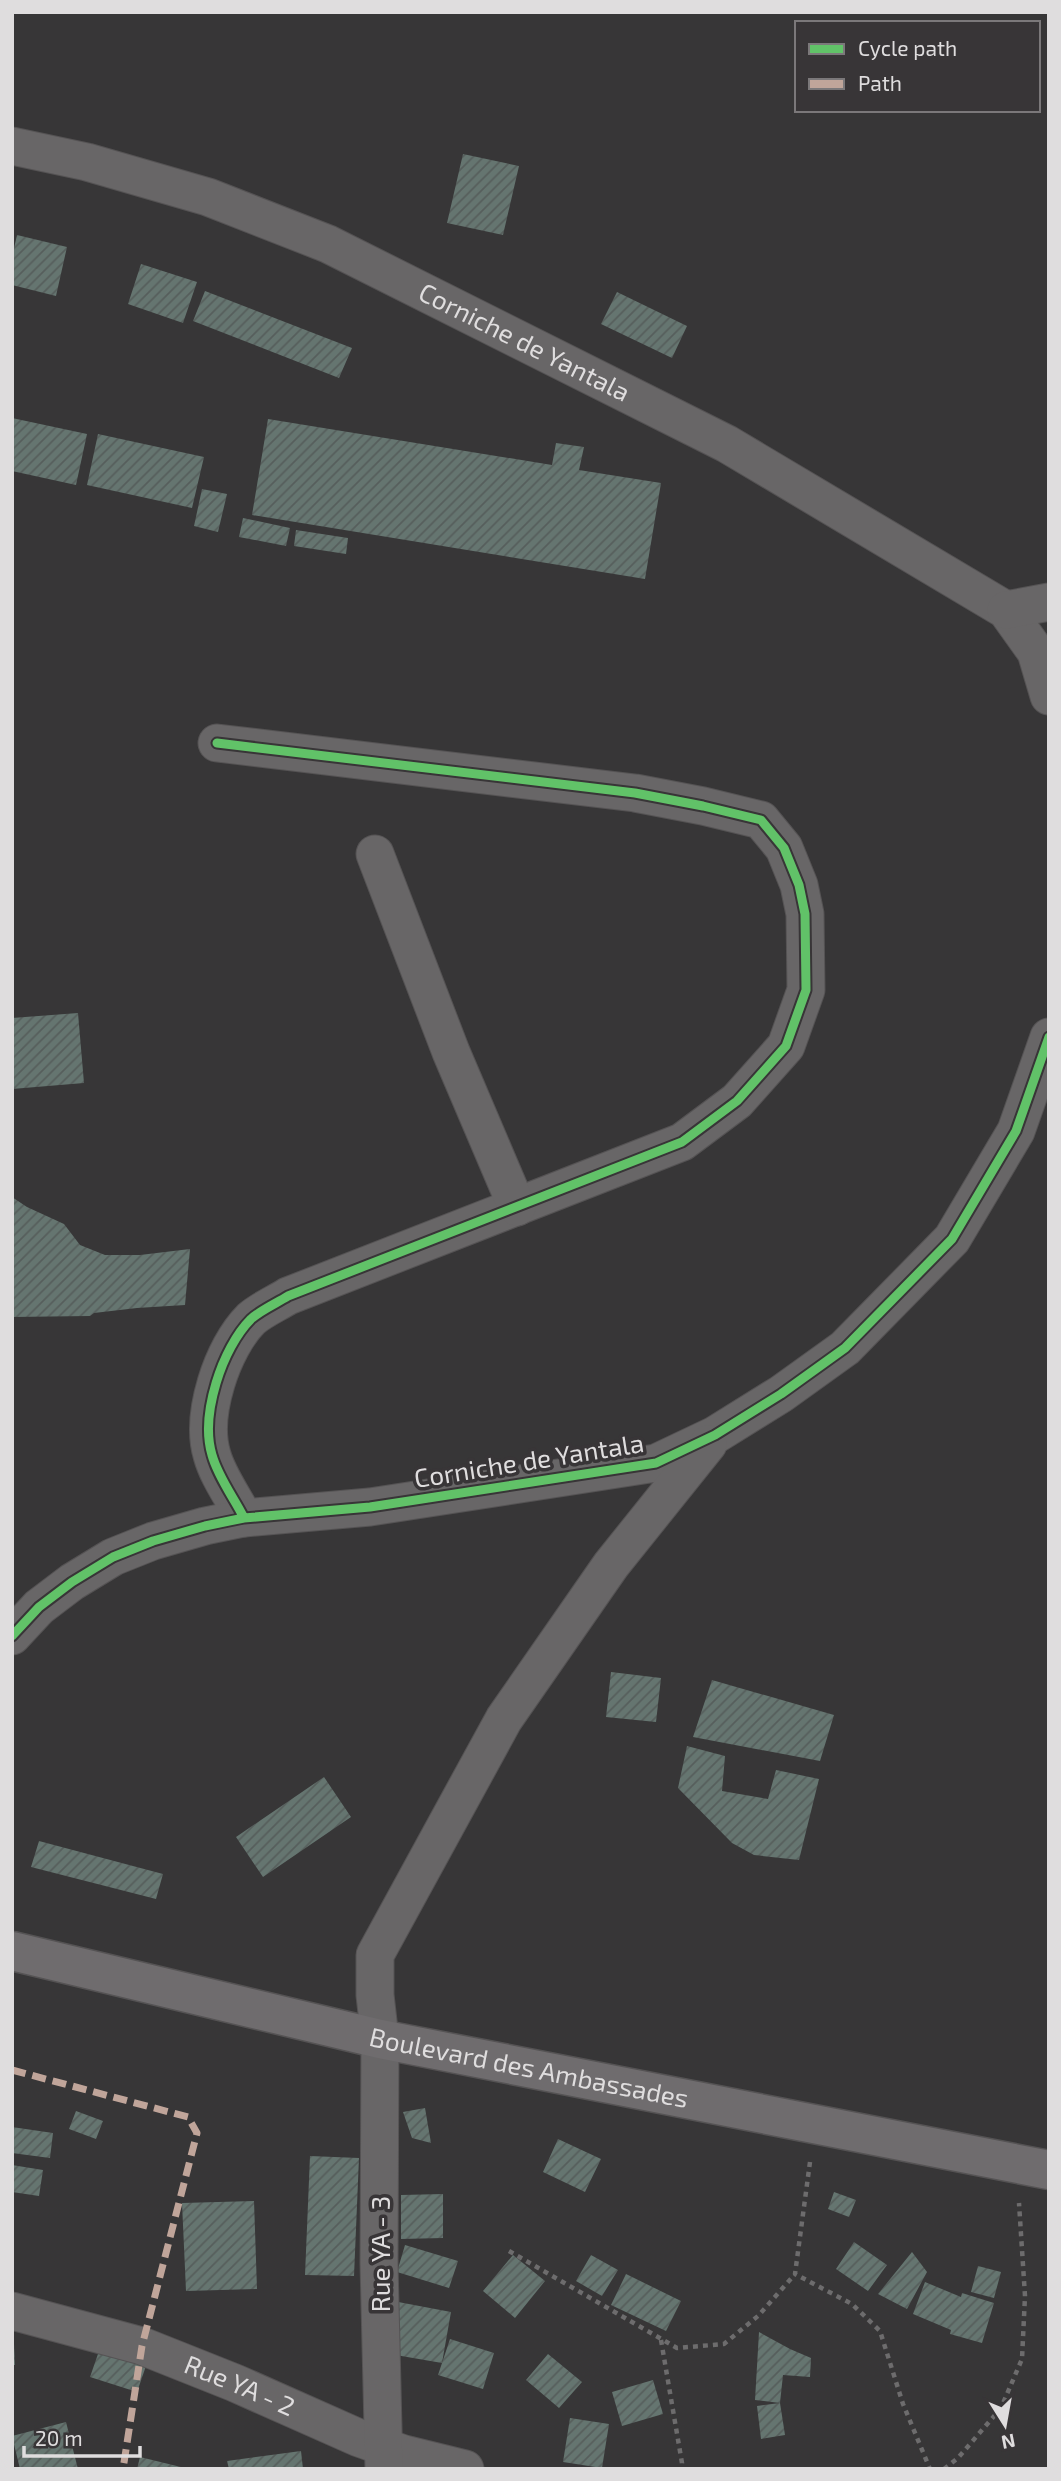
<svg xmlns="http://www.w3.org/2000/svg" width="1061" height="2481" font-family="'Exo 2',sans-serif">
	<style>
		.building { fill: url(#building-hatch) }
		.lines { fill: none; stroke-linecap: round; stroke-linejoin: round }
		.minor-casing { stroke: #555354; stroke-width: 39 }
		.secondary-casing { stroke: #555354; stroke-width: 41 }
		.path { stroke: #6d6c6d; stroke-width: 4.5; stroke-dasharray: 5 5; stroke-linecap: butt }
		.minor { stroke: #686667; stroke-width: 37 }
		.secondary { stroke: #6f6c6e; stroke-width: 38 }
		.quiet { stroke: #c0a59a; stroke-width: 7; stroke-dasharray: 14 7; stroke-linecap: butt }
		.cycleway-casing { stroke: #383537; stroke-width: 13 }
		.cycleway { stroke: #61c268; stroke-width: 9 }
		.labels { text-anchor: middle; stroke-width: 7; stroke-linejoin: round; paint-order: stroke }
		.street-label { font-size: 26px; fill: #dfddde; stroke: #383537 }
	</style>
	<defs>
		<pattern id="building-hatch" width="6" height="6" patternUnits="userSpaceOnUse" patternTransform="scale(1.75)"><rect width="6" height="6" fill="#657570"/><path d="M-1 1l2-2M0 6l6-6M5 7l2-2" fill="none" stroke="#565e5c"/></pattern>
	</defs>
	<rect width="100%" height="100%" fill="#373637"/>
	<!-- building -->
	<path class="building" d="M463,154L519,166L503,235L447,223Z
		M17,235L67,247L56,296L12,285V257Z
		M141,264L197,282L183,323L128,304Z
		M205,291L352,348L339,378L193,321Z
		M617,292L687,326L672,358L601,324Z
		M12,418L87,434L76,485L12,471Z
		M268,419L552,465L556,443L584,447L579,470L661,483L645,579L252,515Z
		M98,434L204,457L192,508L87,485Z
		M202,489L227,494L218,532L194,526Z
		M243,518L290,528L286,546L239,537Z
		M296,530L348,538L346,554L294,546Z
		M78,1013L84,1083L12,1089V1018Z
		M12,1197L27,1207L64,1224L80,1245L105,1255H140L190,1249L185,1305L137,1308L94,1313L90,1316L12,1317Z
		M611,1672L661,1678L656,1722L606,1717Z
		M712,1680L834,1715L820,1761L693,1737Z
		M687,1746L725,1756L722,1791L768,1799L776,1770L819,1779L799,1860L754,1855L732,1843L678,1788Z
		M324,1777L351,1817L263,1877L236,1837Z
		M39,1841L163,1874L156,1899L31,1867Z
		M425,2108L431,2143L412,2138L403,2112Z
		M76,2111L103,2121L96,2139L69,2129Z
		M12,2127L53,2133L50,2158L12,2153Z
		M558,2139L601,2159L585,2192L543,2172Z
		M310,2156L359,2158L354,2276L305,2275Z
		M12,2165L43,2170L39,2196L12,2192Z
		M834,2192L856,2200L849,2217L828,2209Z
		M443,2194V2238L401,2239V2195Z
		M254,2201L257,2289L186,2291L182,2203Z
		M854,2242L887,2265L868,2291L836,2269Z
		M405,2245L458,2261L449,2288L397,2272Z
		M912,2252L927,2272L907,2309L878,2294Z
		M513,2255L545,2281L515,2318L483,2291Z
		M591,2255L618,2270L602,2296L576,2281Z
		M978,2266L1001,2272L994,2298L971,2292Z
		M626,2274L681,2301L666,2331L611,2305Z
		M925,2282L961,2297L962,2293L994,2303L982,2343L950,2334L951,2330L913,2314Z
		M393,2301L451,2312L442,2363L384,2353Z
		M759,2332L790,2349L811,2358L810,2377L783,2375L780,2403L755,2400Z
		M450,2339L494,2353L483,2389L438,2375Z
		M12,2344H14L15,2365H12Z
		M99,2351L146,2366L137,2392L90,2377Z
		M548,2354L582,2382L559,2408L526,2380Z
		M653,2380L663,2414L622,2426L612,2392Z
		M780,2403L785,2435L761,2439L757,2406Z
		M570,2418L609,2424L602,2468L563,2462Z
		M66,2422L78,2469H20L12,2436Z
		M301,2451L303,2469H229L227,2461Z
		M140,2457L185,2468V2469H137Z"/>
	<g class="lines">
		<!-- minor casing -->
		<g class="minor-casing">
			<g id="minor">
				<path id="s1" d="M12,146L87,162L208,197L328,244L727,444L1006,610L1036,652L1049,696"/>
				<path d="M1006,610L1049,602"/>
				<path d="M217,743L635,793L703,806L761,820L784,848L799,885L805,914L806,990L786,1046L737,1101L682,1142L288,1296C277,1303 261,1310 251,1319C222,1348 200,1415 212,1455C218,1477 234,1498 244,1518"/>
				<path d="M375,854L451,1052L517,1207"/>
				<path d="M12,1636L39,1607L72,1582L113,1557L153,1541L205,1526L244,1518L370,1507L656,1463L715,1435L781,1394L845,1348L952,1239L1016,1131L1049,1037"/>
				<path id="s2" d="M12,2311L142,2346L235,2383L359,2438L404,2454L465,2469"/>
				<path d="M384,2469L379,2263L380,2039L375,1995V1955L504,1719L611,1565L708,1444"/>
			</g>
		</g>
		<!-- secondary casing -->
		<g class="secondary-casing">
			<g id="secondary">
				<path id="s3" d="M12,1951L380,2039L1049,2170"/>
			</g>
		</g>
		<!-- path -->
		<path class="path" d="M810,2162L795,2274L852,2304L880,2331L903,2404L930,2469
			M509,2251L677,2348L724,2344L758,2316L795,2274
			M661,2340L682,2463L681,2469
			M944,2469L958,2458L1001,2408L1022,2359L1025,2296L1019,2203"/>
		<!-- minor -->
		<use href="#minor" class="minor"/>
		<!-- secondary -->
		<use href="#secondary" class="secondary"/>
		<!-- quiet -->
		<path class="quiet" d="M12,2070L188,2117L197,2133L142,2346L123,2469"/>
		<!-- cycleway casing -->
		<g class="cycleway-casing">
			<path id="cycleway" d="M217,743L635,793L703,806L761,820L784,848L799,885L805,914L806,990L786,1046L737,1101L682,1142L288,1296C277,1303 261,1310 251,1319C222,1348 200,1415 212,1455C218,1477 234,1498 244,1518
				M12,1636L39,1607L72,1582L113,1557L153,1541L205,1526L244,1518L370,1507L656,1463L715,1435L781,1394L845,1348L952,1239L1016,1131L1049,1037"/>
		</g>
		<!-- cycleway -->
		<use href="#cycleway" class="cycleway"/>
	</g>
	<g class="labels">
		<!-- street labels -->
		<g class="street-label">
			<text dy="9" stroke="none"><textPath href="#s1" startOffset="551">Corniche de Yantala</textPath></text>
			<text transform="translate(529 1461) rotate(-9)" y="9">Corniche de Yantala</text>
			<text dy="9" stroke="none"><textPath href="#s3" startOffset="530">Boulevard des Ambassades</textPath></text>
			<text transform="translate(381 2254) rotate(-90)" y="9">Rue YA - 3</text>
			<text dy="9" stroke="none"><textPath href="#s2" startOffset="240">Rue YA - 2</textPath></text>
		</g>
	</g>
	<!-- border -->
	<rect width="1061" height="2481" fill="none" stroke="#dfddde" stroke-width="28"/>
	<!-- legend -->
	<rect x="795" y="21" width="245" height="91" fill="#383537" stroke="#7b787a" stroke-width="2"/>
	<rect x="809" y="44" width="35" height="10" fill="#61c268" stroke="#7b787a" stroke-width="2"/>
	<text x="858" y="56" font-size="21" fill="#dfddde">Cycle path</text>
	<rect x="809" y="79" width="35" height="10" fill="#c0a59a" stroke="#7b787a" stroke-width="2"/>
	<text x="858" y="91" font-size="21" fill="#dfddde">Path</text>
	<!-- north arrow -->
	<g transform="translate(1005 2425) rotate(169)" stroke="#383537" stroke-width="5" paint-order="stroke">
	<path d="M0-5L12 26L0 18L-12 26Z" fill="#dfddde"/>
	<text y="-10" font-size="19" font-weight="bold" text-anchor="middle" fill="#dfddde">N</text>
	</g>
	<!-- scale -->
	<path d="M24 2446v10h116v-10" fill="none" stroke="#dfddde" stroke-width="3.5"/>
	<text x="35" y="2446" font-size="21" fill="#dfddde" stroke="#383537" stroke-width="5" paint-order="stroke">20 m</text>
</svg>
